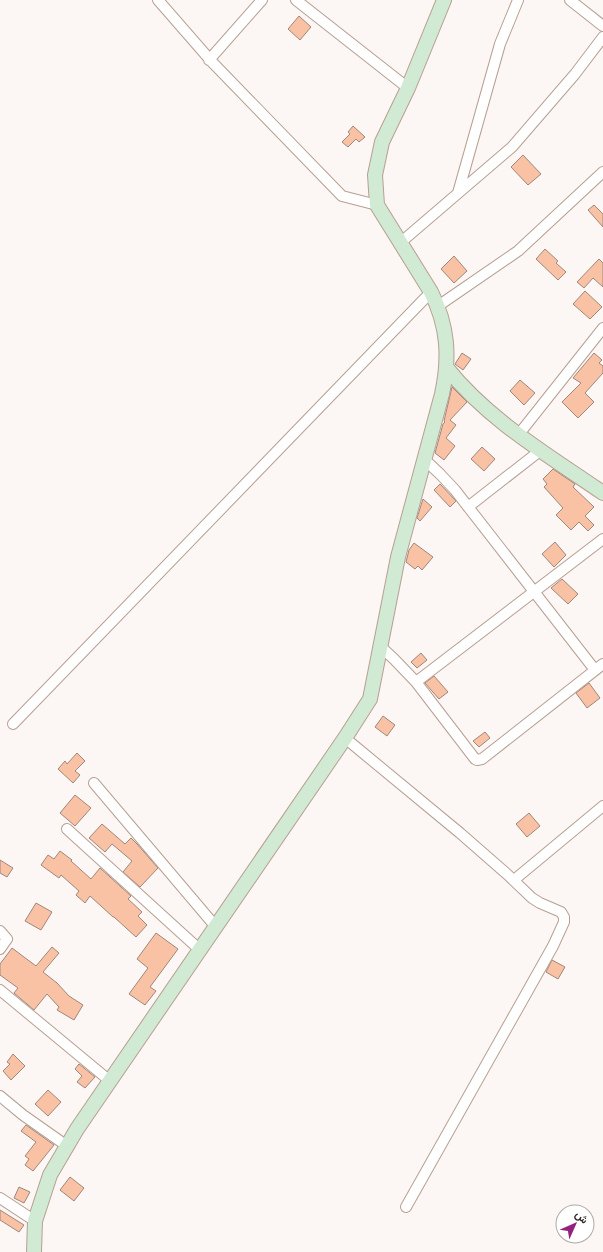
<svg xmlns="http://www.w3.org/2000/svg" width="603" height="1252" font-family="'IBM Plex Sans',Vazirmatn,sans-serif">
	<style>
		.building { fill: #fac2a5; stroke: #9f877b }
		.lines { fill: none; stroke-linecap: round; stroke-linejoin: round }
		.street-casing { stroke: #b89f92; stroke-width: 12 }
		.secondary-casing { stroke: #b89f92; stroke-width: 16 }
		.street { stroke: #fff; stroke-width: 10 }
		.secondary { stroke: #d0ead3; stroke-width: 14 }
	</style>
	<rect width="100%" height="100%" fill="#fcf7f4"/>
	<!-- building -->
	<path class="building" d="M299,16L311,27L300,40L288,29Z
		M353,126L365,137L359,142L356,139L348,147L342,142L350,134L348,132Z
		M523,155L541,174L528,185L511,167Z
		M594,205L603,214V227L588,210Z
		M545,249L558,261L556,263L566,272L558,280L536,259Z
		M454,256L467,271L454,283L441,269Z
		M599,259L603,263V287L593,278L584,288L577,282Z
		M585,291L602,307L590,319L573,304Z
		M462,353L471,359L463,370L455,364Z
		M594,353L602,360L599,363L603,366V373L585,393L594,402L578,418L562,402L581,383L573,378Z
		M520,380L535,393L524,405L510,391Z
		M452,387L467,402L450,420L456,425L446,438L455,446L444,460L435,453L443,424L445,422L444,421Z
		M482,447L495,459L484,471L471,459Z
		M553,469L575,484L573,487L594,507L585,516L594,525L588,531L579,522L571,530L556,515L563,508L544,487L547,484L543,479Z
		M440,484L456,501L450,507L434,490Z
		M423,499L432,507L420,521L417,518Z
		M555,542L566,555L554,567L542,554Z
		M414,543L433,557L422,570L418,566L415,569L406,562L409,550Z
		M562,579L578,594L568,604L551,588Z
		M421,653L427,660L417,668L411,662Z
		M434,676L448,692L439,699L425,683Z
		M589,683L600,698L587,708L576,693Z
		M383,716L395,725L387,736L375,727Z
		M485,732L490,738L479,747L473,741Z
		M77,753L85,761L75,771L80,775L73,783L58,769L65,761L67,764Z
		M75,795L91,808L75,826L60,813Z
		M529,813L540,826L527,837L516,824Z
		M102,824L125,844L131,838L137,844L158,868L140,887L123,872L132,861L112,844L105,852L89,838Z
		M60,851L72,860L71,861L91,879L100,868L131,896L128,899L142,912L138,916L147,925L136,937L114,917H113L90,896L85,903L76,895L79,891L61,875L59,878L41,865L48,855L54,859Z
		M0,860L13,868L7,877L0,873Z
		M36,903L52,912L41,930L25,921Z
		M156,933L178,949L150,987L156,991L145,1005L129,994L148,968L137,959Z
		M52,947L59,953L43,972L57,983L69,996L83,1005L74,1020L57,1010L59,1007L47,994L34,1010L14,993L18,988L0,975V964L12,948L36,966Z
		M552,960L565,967L558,979L546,972Z
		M13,1054L25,1066L11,1080L3,1071L10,1064L7,1062Z
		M79,1064L95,1077L85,1088L77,1082L82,1076L75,1069Z
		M48,1090L61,1102L48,1116L35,1104Z
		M26,1125L54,1145L33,1171L25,1165L29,1159L25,1156L36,1142L21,1131Z
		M70,1177L84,1188L74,1201L60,1190Z
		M19,1187L30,1192L24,1203L14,1198Z
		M0,1210L24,1225L19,1232L0,1220Z"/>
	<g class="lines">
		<!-- street casing -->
		<g class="street-casing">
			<path id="street" d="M158,0L212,62L342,196L377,205
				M296,0L408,88
				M570,0L603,26
				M209,60L262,0
				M458,193L500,44L518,0
				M400,243L512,147L575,74L603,37
				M438,306L518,251L603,172
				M519,434L603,328
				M424,459L440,474L455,490L595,670
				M468,507L541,450
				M381,647L394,659L416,682L475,759L477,760L482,759L603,664
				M416,682L603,539
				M13,724L431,292
				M345,738L460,833L508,875L532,898L540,903L561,912L564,917V922L553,946L406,1207
				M94,783L216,927
				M67,829L200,950
				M514,880L603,806
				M0,931L7,939L0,949
				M0,990L110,1081
				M0,1096L23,1115L67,1146
				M0,1198L35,1221"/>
		</g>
		<!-- secondary casing -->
		<g class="secondary-casing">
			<path id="secondary" d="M446,367C488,420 548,455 603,493
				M34,1252L35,1221L50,1175L77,1129L345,738L370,699L398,557L442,394C450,357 448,326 431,292L377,205L375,175L382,142L408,88L444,0"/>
		</g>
		<!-- street -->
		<use href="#street" class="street"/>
		<!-- secondary -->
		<use href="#secondary" class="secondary"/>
	</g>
	<!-- north arrow -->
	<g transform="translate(575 1224) rotate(45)"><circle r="19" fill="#ffffff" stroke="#aeaaa8"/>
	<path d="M0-3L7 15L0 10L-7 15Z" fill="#942180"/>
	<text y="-6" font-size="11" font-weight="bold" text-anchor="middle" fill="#352b26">ش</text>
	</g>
</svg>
